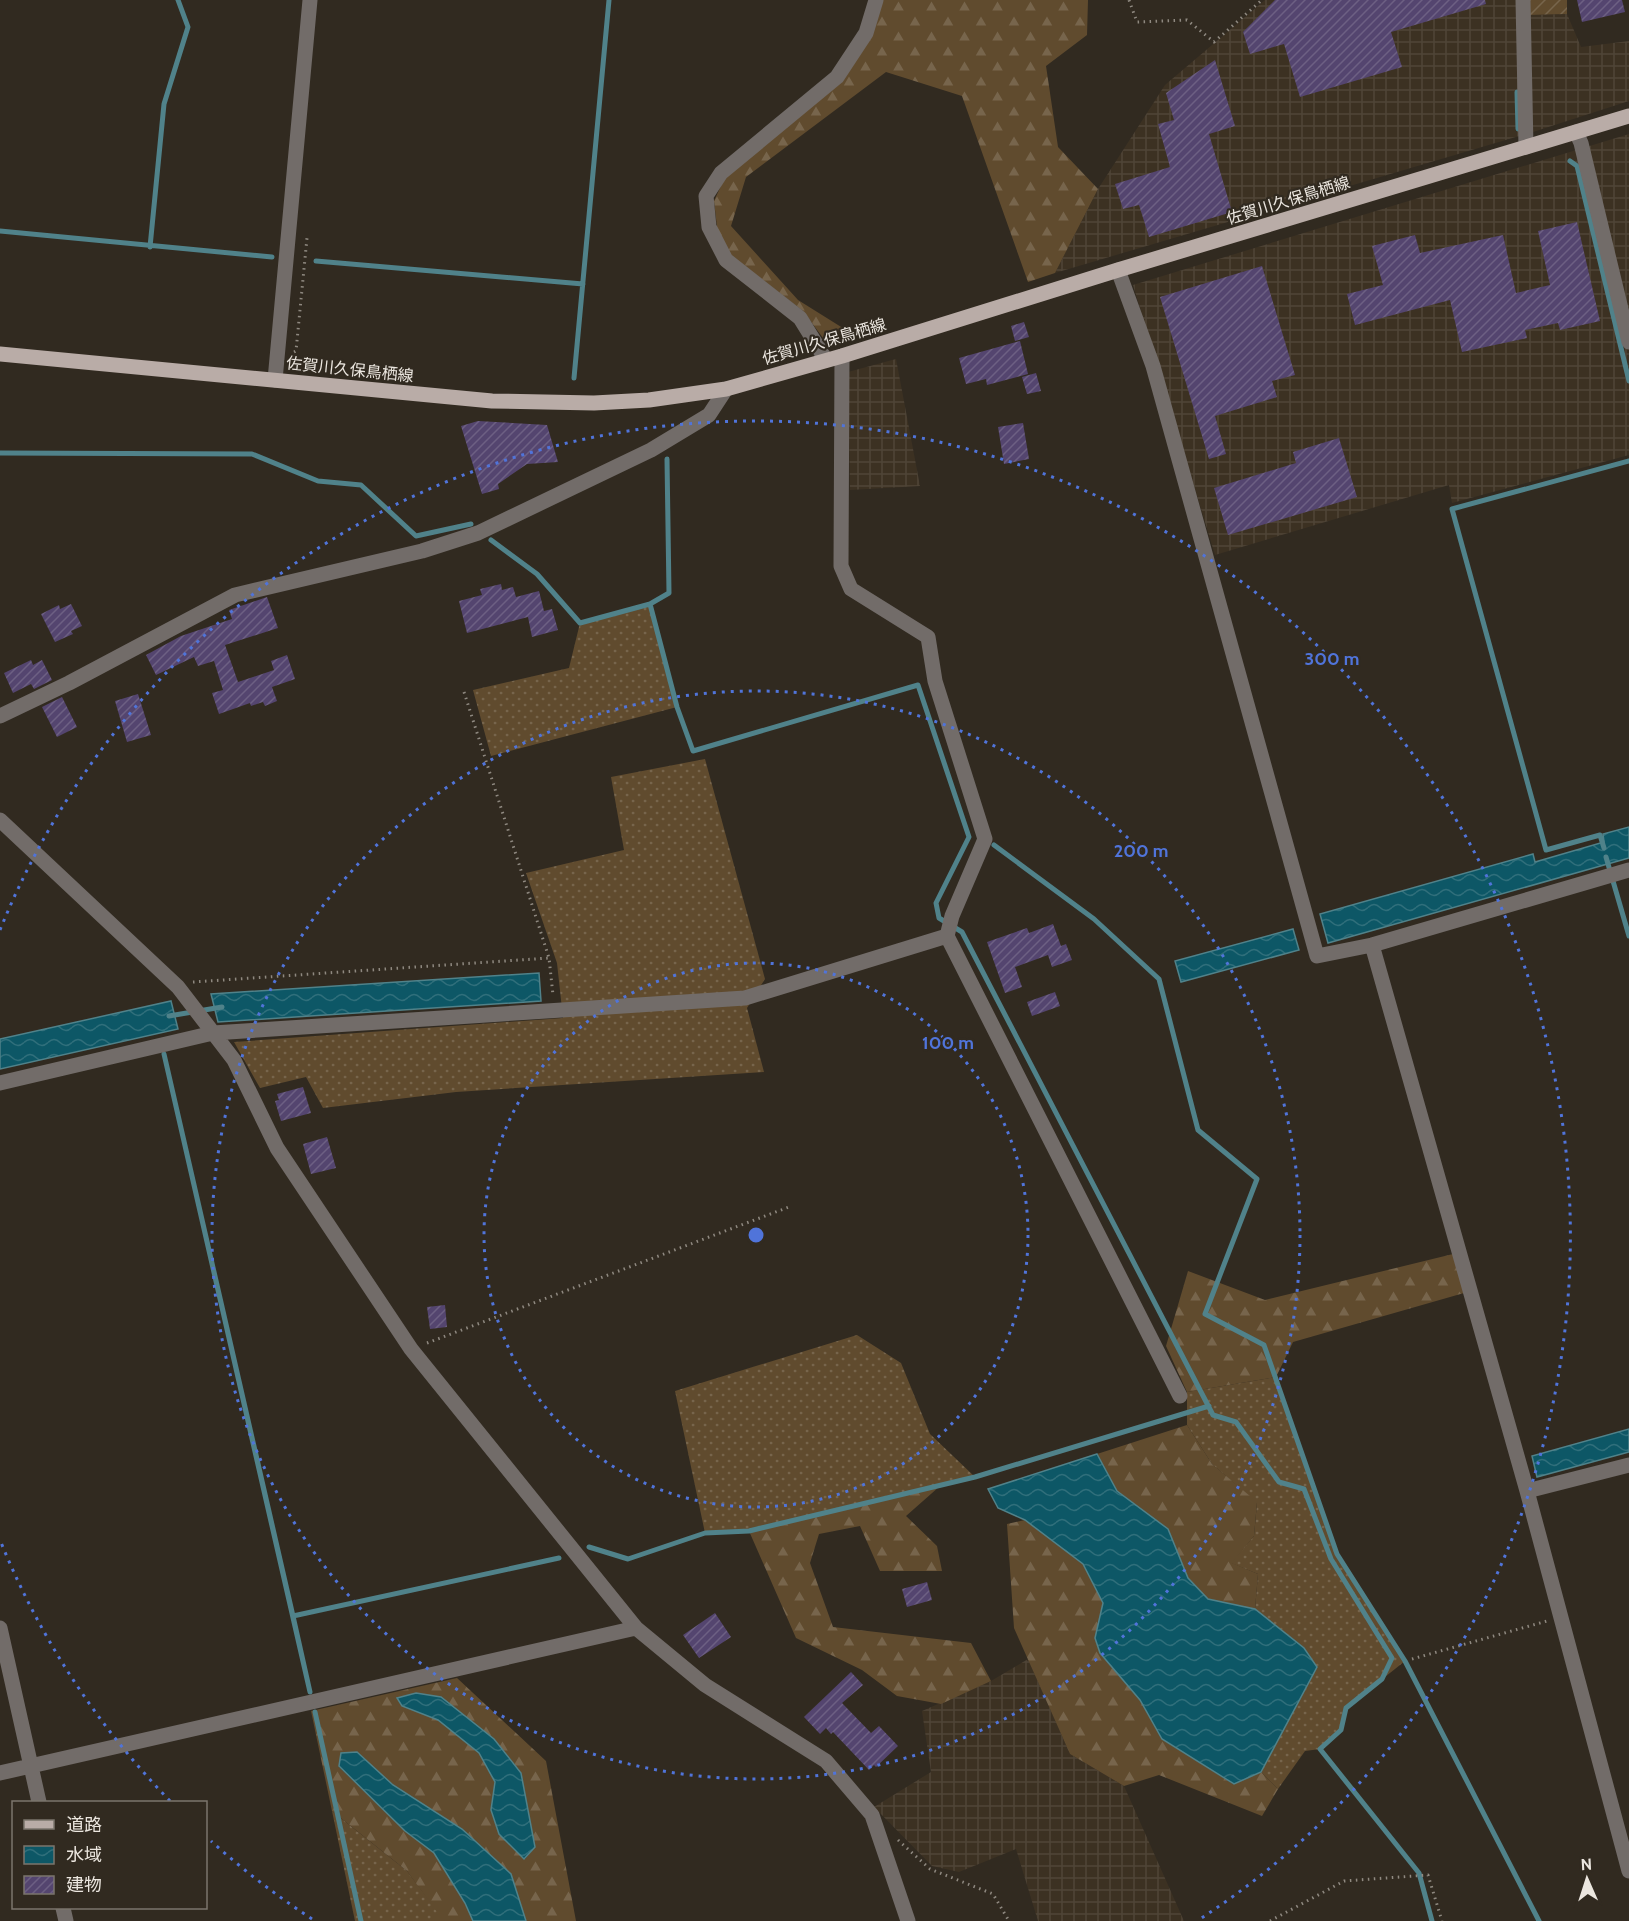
<svg xmlns="http://www.w3.org/2000/svg" width="1629" height="1921" font-family="Cabin,'Noto Sans JP',sans-serif">
	<style>
		.industrial { fill: url(#industrial-grid) }
		.grass { fill: url(#grass-dots) }
		.forest { fill: url(#forest-firs); fill-rule: evenodd }
		.garden { fill: url(#garden-furrows) }
		.water { fill: url(#water-waves); stroke: #50828a; stroke-width: 1.5 }
		.lines { fill: none; stroke-linecap: round; stroke-linejoin: round }
		.stream { stroke: #50828a; stroke-width: 5 }
		.building { fill: url(#building-hatch) }
		.path { stroke: #8f8980; stroke-width: 3; stroke-dasharray: 1.5 4.5; stroke-linecap: butt }
		.minor { stroke: #726c69; stroke-width: 15 }
		.primary { stroke: #b9aca7; stroke-width: 15 }
		.ring { fill: none; stroke: #5074da; stroke-width: 3; stroke-dasharray: 3 6 }
		.labels { text-anchor: middle; stroke-width: 4.5; stroke-linejoin: round; paint-order: stroke }
		.street-label { font-size: 16px; fill: #ebe6df; stroke: #312a20 }
		.centre { fill: #5074da; stroke: #312a20; stroke-width: 3 }
		.ring-label { font-size: 18px; text-anchor: middle; font-weight: bold; fill: #5074da; stroke: #312a20; stroke-width: 4.5; stroke-linejoin: round; paint-order: stroke }
	</style>
	<defs>
		<pattern id="industrial-grid" width="8" height="8" patternUnits="userSpaceOnUse" patternTransform="scale(1.5)"><rect width="8" height="8" fill="#3c3122"/><path d="M0 4h8M4 0v8" fill="none" stroke="#4f4537"/></pattern>
		<pattern id="grass-dots" width="8" height="8" patternUnits="userSpaceOnUse" patternTransform="scale(1.5)"><rect width="8" height="8" fill="#604b2e"/><path d="M2 2h.1M6 6h.1" fill="none" stroke="#77654c" stroke-width="1.8" stroke-linecap="round"/></pattern>
		<pattern id="forest-firs" width="22" height="20" patternUnits="userSpaceOnUse" patternTransform="scale(1.5)"><rect width="22" height="20" fill="#604b2e"/><path d="M5 1l3.5 6h-7zM16 11l3.5 6h-7z" fill="#77654c"/></pattern>
		<pattern id="garden-furrows" width="10" height="10" patternUnits="userSpaceOnUse" patternTransform="scale(1.5)"><rect width="10" height="10" fill="#604b2e"/><path d="M-1 1l2-2M0 10L10 0M9 11l2-2" fill="none" stroke="#77654c"/></pattern>
		<pattern id="water-waves" width="16" height="10" patternUnits="userSpaceOnUse" patternTransform="scale(1.5)"><rect width="16" height="10" fill="#0d5766"/><path d="M0 5q4-4 8 0t8 0" fill="none" stroke="#306f7b"/></pattern>
		<pattern id="building-hatch" width="6" height="6" patternUnits="userSpaceOnUse" patternTransform="scale(1.5)"><rect width="6" height="6" fill="#54456f"/><path d="M-1 1l2-2M0 6l6-6M5 7l2-2" fill="none" stroke="#6d6083"/></pattern>
	</defs>
	<rect width="100%" height="100%" fill="#312a20"/>
	<!-- industrial -->
	<path class="industrial" d="M1265,0H1528V15L1567,14L1581,47L1629,41V101L1533,132L1055,273L1098,189L1165,85Z
		M1629,134V455L1452,503L1449,485L1215,555L1133,285Z
		M896,359L920,486L850,490L848,372Z
		M1028,1659L1070,1754L1124,1786L1184,1921H1038L1016,1849L959,1872L932,1866L874,1807L931,1772L922,1711L991,1681Z"/>
	<!-- grass -->
	<path class="grass" d="M650,604L677,707L491,756L473,690L569,668L580,623Z
		M705,759L765,979L747,1008L764,1072L456,1092L323,1108L306,1077L260,1088L234,1042L563,1018L557,963L526,873L624,850L611,777Z
		M857,1335L901,1363L930,1434L975,1477L749,1531L705,1533L675,1391Z
		M1276,1377L1337,1554L1405,1661L1346,1708L1341,1730L1320,1749L1305,1751L1278,1789L1261,1772L1291,1715L1304,1648L1255,1609L1258,1574L1231,1563L1254,1536L1257,1503L1212,1464L1187,1425V1392Z
		M332,1811L407,1871L438,1912L437,1921H355Z"/>
	<!-- forest -->
	<path class="forest" d="M882,0H1088L1087,35L1046,66L1058,147L1098,189L1055,273L1028,282L962,96L886,72L746,177L731,226L798,300L854,335L826,342L803,311L730,255L718,235L714,201L726,175L843,77Z
		M1453,1254L1464,1293L1293,1342L1276,1377L1187,1392L1166,1346L1188,1271L1265,1300Z
		M1187,1425L1212,1464L1257,1502L1254,1536L1232,1563L1258,1574L1255,1609L1208,1600L1188,1578L1168,1529L1117,1491L1097,1454Z
		M940,1486L906,1516L937,1546L942,1571H880L860,1526L819,1534L810,1563L833,1627L971,1643L991,1681L941,1704L897,1696L862,1670L796,1638L749,1531Z
		M1025,1520L1083,1564L1103,1603L1095,1638L1100,1654L1140,1700L1162,1739L1233,1784L1261,1772L1278,1789L1262,1816L1159,1775L1124,1786L1070,1754L1014,1628L1007,1524Z
		M457,1678L546,1761L576,1921H526L511,1874L462,1829L393,1785L357,1752L339,1767L405,1831L434,1853L465,1903L473,1921H437V1912L407,1871L332,1811L311,1711ZM438,1720L494,1739L521,1773L535,1847L525,1859L513,1846L491,1810L495,1782L479,1753Z"/>
	<!-- garden -->
	<path class="garden" d="M1528,0H1567V14L1528,15Z"/>
	<!-- water -->
	<path class="water" d="M1629,827V858L1328,943L1320,914L1533,854L1535,862L1604,842L1603,834Z
		M1293,929L1299,950L1181,982L1175,961Z
		M539,973L541,1001L218,1022L211,994Z
		M171,1001L178,1029L0,1069V1039Z
		M1629,1429V1452L1537,1477L1532,1456Z
		M1097,1454L1117,1491L1168,1529L1188,1578L1208,1599L1255,1609L1304,1648L1317,1667L1261,1772L1234,1784L1162,1739L1140,1700L1100,1653L1095,1638L1103,1603L1083,1564L1025,1520L998,1508L988,1489Z
		M416,1693L441,1697L494,1739L521,1773L535,1847L524,1859L499,1834L491,1810L495,1782L479,1753L438,1720L402,1706L397,1698Z
		M357,1752L393,1785L462,1829L511,1874L526,1921H473L465,1903L434,1853L405,1831L339,1766L341,1753Z"/>
	<g class="lines">
		<!-- stream -->
		<path class="stream" d="M1517,92L1518,129
			M1570,161L1577,166L1629,381
			M0,231L272,257
			M150,247L164,104L188,27L178,0
			M316,261L583,284
			M574,378L609,0
			M0,453L252,454L318,481L361,485L416,536L471,524
			M667,459L669,593L650,604L677,707L693,751L918,685L969,837L936,903L939,918L962,932L1213,1415L1236,1422L1279,1482L1304,1489L1331,1559L1392,1658L1382,1679L1346,1708L1341,1730L1320,1749L1419,1873L1432,1921
			M491,540L537,574L580,623L650,604
			M994,845L1094,919L1159,979L1198,1130L1257,1179L1205,1314L1264,1345L1337,1554L1405,1661L1539,1921
			M1604,848L1600,835L1546,850L1452,509L1629,461
			M1606,857L1629,936
			M169,1016L222,1007
			M164,1054L310,1692L293,1616Z
			M589,1547L628,1559L705,1533L749,1531L975,1477L1209,1406
			M293,1616L559,1558
			M315,1712L361,1921"/>
	</g>
	<!-- building -->
	<path class="building" d="M1275,0H1485L1486,4L1391,32L1402,67L1300,97L1284,44L1250,54L1243,32Z
		M1577,0H1622L1625,12L1582,22Z
		M1215,60L1235,126L1209,134L1232,212L1149,237L1139,205L1123,209L1115,184L1170,167L1158,124L1174,120L1166,93Z
		M1577,222L1600,321L1560,330L1558,323L1525,330L1527,338L1462,352L1450,300L1355,325L1347,294L1383,285L1372,246L1415,235L1420,253L1503,235L1516,293L1550,285L1538,231Z
		M1262,266L1295,375L1272,381L1277,397L1215,416L1226,454L1209,459L1160,297Z
		M1024,322L1029,337L1015,341L1011,326Z
		M1020,341L1028,374L987,385L986,379L966,384L959,358Z
		M1036,373L1041,391L1027,394L1022,377Z
		M478,421L547,425L558,462L527,464L498,484L499,489L482,494L461,426Z
		M1023,423L1029,459L1004,464L998,427Z
		M1339,438L1357,497L1228,535L1214,488L1296,463L1293,452Z
		M501,584L502,590L513,587L516,597L539,591L544,611L552,609L558,630L532,637L528,617L467,633L459,601L482,595L480,589Z
		M267,597L278,628L225,645L238,682L274,670L271,661L287,655L295,679L272,687L277,701L265,706L263,702L251,706L250,703L219,714L212,693L223,690L214,661L198,666L194,657L156,675L146,655L181,636L232,619L229,610Z
		M71,604L82,626L71,631L73,634L55,642L41,614L59,605L60,609Z
		M31,660L33,665L42,660L52,680L34,689L31,684L13,693L4,673Z
		M138,694L151,735L127,742L115,701Z
		M62,697L77,727L57,737L42,707Z
		M1053,924L1061,946L1066,944L1072,960L1052,967L1048,955L1015,967L1022,987L1005,993L987,942L1027,928L1029,933Z
		M1055,992L1060,1006L1032,1016L1027,1002Z
		M303,1087L311,1113L281,1121L275,1101L279,1100L277,1094Z
		M327,1137L336,1168L311,1174L303,1144Z
		M445,1305L447,1327L430,1329L427,1307Z
		M927,1582L932,1600L907,1607L902,1589Z
		M715,1613L731,1637L699,1658L683,1635Z
		M851,1672L863,1685L842,1703L871,1733L879,1726L898,1746L876,1767L874,1765L869,1770L833,1732L831,1734L826,1728L820,1734L804,1717Z"/>
	<g class="lines">
		<!-- path -->
		<path class="path" d="M1129,0L1137,22L1187,20L1214,42L1262,0
			M294,352L296,351L307,238
			M464,692L549,958L553,995
			M193,982L549,958
			M427,1343L789,1207
			M1412,1659L1547,1621
			M898,1840L930,1869L993,1894L1009,1921
			M1270,1921L1344,1881L1428,1875L1442,1921"/>
		<!-- minor -->
		<path class="minor" d="M1523,0L1526,147
			M1576,132L1581,143L1629,342
			M1118,270L1153,366L1317,956L1372,945L1629,870
			M842,356L841,566L851,589L928,637L935,681L985,839L952,916L947,936L1180,1396
			M826,360L800,318L726,260L709,227L706,196L721,173L837,77L866,33L876,0
			M275,380L310,0
			M0,716L69,683L235,595L422,551L478,533L651,450L709,415L726,389
			M0,820L178,987L234,1060L277,1148L411,1349L636,1628L705,1685L826,1761L872,1815L908,1921
			M1372,945L1527,1491L1629,1871
			M0,1083L213,1033L745,998L947,936
			M1527,1491L1629,1465
			M0,1628L39,1802
			M0,1773L636,1628
			M63,1908L66,1921"/>
		<!-- primary -->
		<path class="primary" d="M0,354L492,401L594,403L649,400L726,389L842,356L1118,270L1629,116"/>
	</g>
	<!-- distance rings -->
	<g class="ring">
		<circle cx="756" cy="1235" r="272"/>
		<circle cx="756" cy="1235" r="544"/>
		<path d="M312 1919A815 815 0 0 1 211 1841M170 1801A815 815 0 0 1 0 1540M0 930A815 815 0 1 1 1200 1919"/>
	</g>
	<g class="labels">
		<!-- street labels -->
		<g class="street-label">
			<text transform="translate(1288 200) rotate(-17)" y="6">佐賀川久保鳥栖線</text>
			<text transform="translate(824 341) rotate(-16)" y="6">佐賀川久保鳥栖線</text>
			<text transform="translate(350 369) rotate(6)" y="6">佐賀川久保鳥栖線</text>
		</g>
	</g>
	<circle cx="756" cy="1235" r="9" class="centre"/>
	<g class="ring-label">
		<text x="1332" y="665">300 m</text>
		<text x="1141" y="857">200 m</text>
		<text x="948" y="1049">100 m</text>
	</g>
	<!-- legend -->
	<rect x="12" y="1801" width="195" height="108" fill="#312a20" stroke="#7b756c" stroke-width="1.5"/>
	<rect x="24" y="1820" width="30" height="9" fill="#b9aca7" stroke="#7b756c" stroke-width="1.5"/>
	<text x="66" y="1831" font-size="18" fill="#ebe6df">道路</text>
	<rect x="24" y="1846" width="30" height="18" fill="url(#water-waves)" stroke="#7b756c" stroke-width="1.5"/>
	<text x="66" y="1861" font-size="18" fill="#ebe6df">水域</text>
	<rect x="24" y="1876" width="30" height="18" fill="url(#building-hatch)" stroke="#7b756c" stroke-width="1.5"/>
	<text x="66" y="1891" font-size="18" fill="#ebe6df">建物</text>
	<!-- north arrow -->
	<g transform="translate(1587 1879) rotate(357)" stroke="#312a20" stroke-width="4.5" paint-order="stroke">
	<path d="M0-4.5L10 22L0 15L-10 22Z" fill="#ebe6df"/>
	<text y="-9" font-size="16" font-weight="bold" text-anchor="middle" fill="#ebe6df">N</text>
	</g>
</svg>
